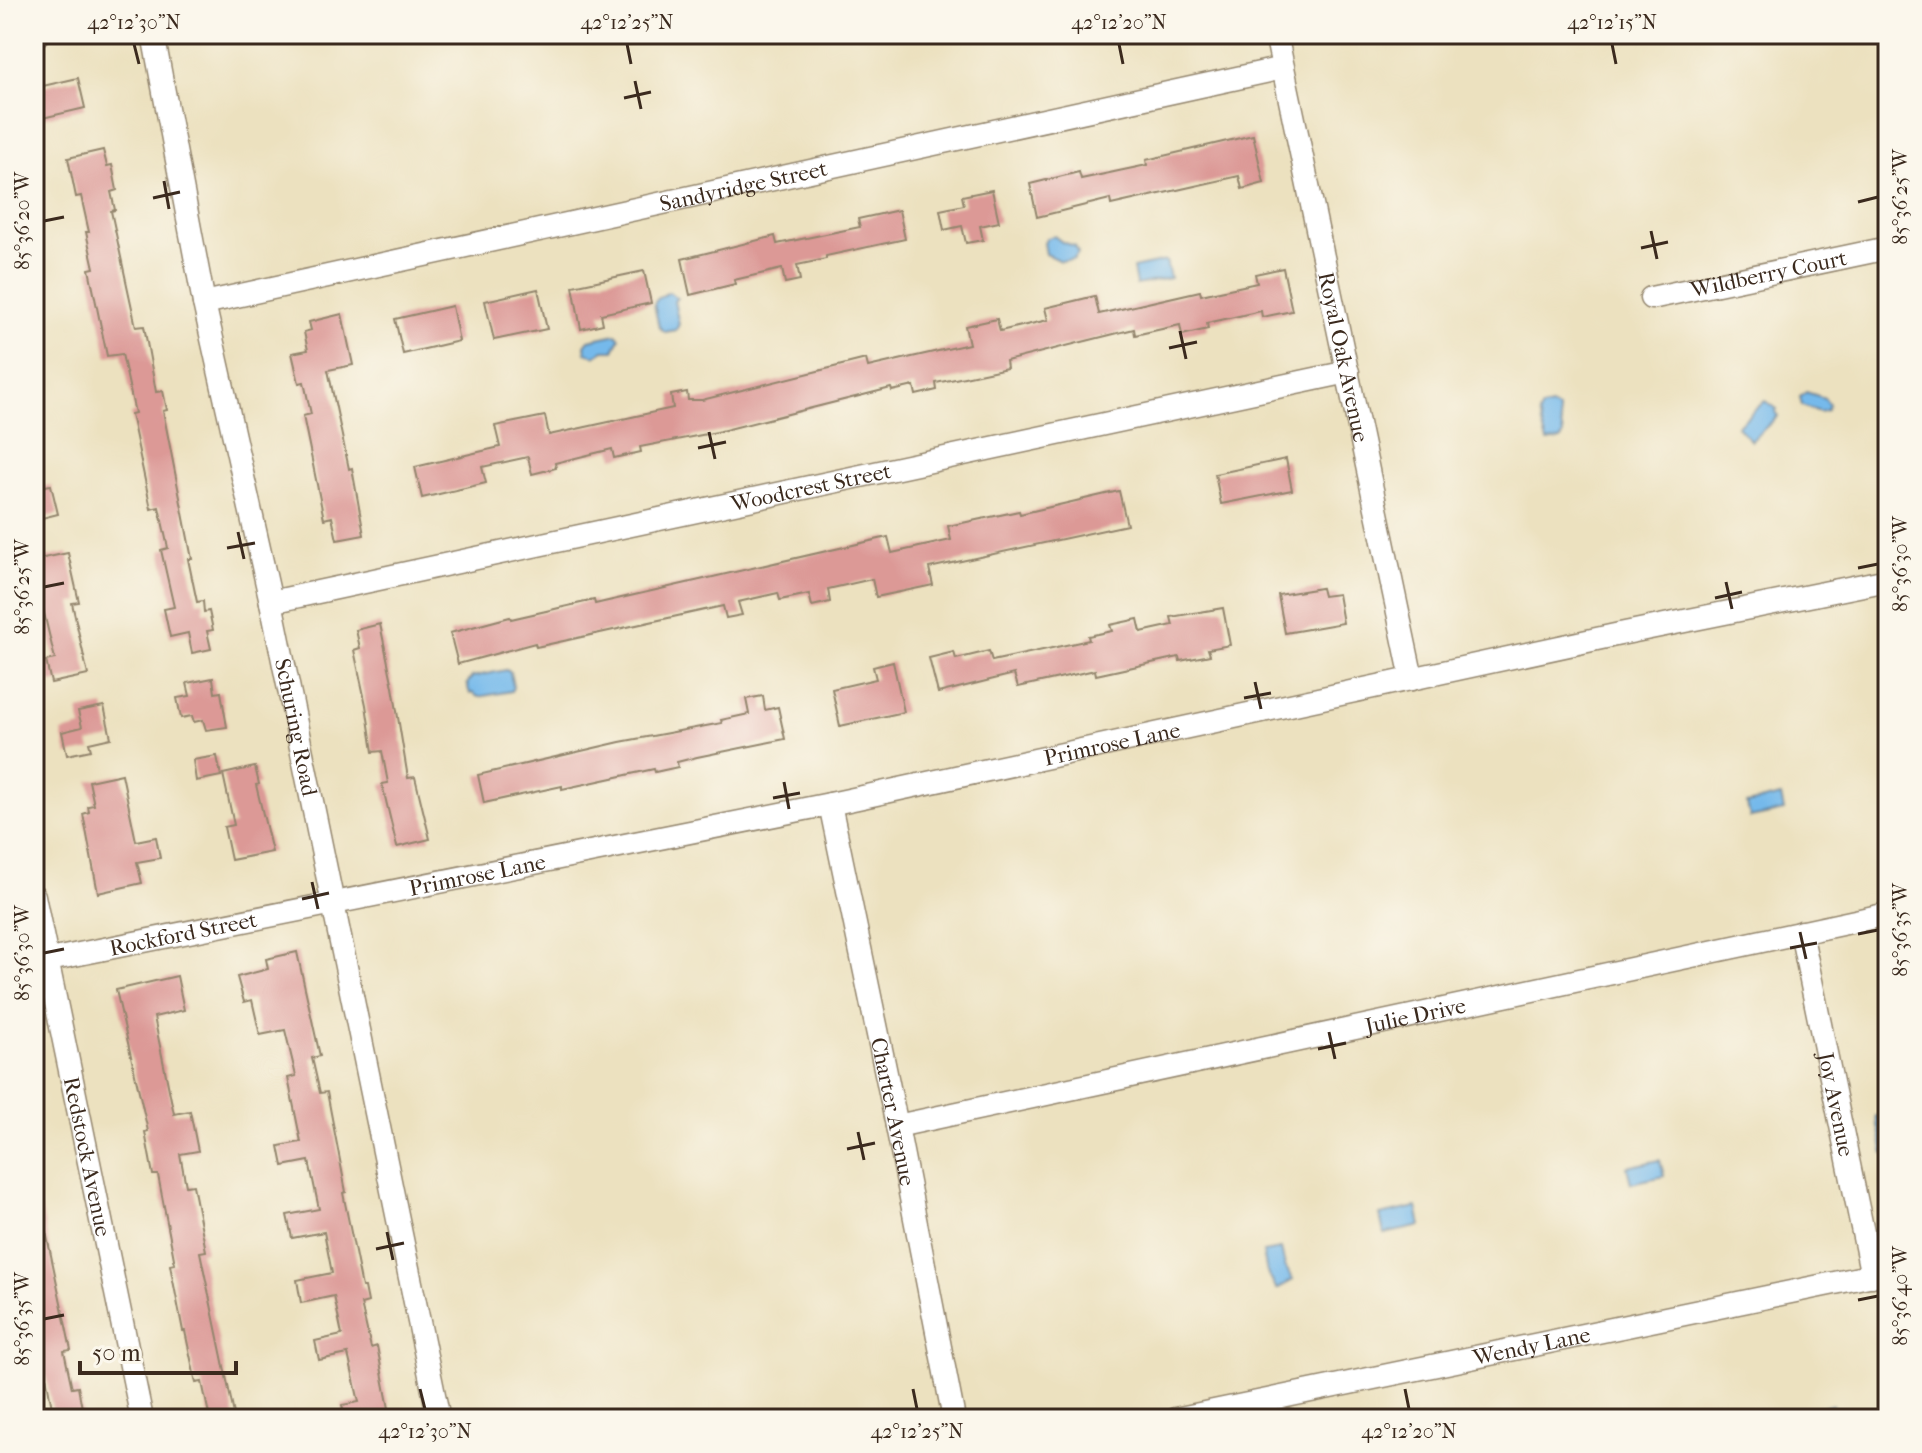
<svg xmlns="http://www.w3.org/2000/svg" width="1922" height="1453" font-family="'IM FELL French Canon',serif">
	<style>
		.water { fill: #74b9eb; stroke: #587284; stroke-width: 2 }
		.building { fill: #dc9996 }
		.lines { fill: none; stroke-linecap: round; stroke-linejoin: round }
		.street-casing { stroke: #94866e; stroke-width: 25 }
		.street { stroke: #fff; stroke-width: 22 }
		.ticks { fill: none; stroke: #3b2a1e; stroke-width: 3 }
		.labels { text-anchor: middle; stroke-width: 6; stroke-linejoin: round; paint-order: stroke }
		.street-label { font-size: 22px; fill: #3b2a1e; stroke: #fbf7ec }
		.neatline { fill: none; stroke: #3b2a1e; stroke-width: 3 }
		.ticks-label { font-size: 20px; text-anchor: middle; fill: #3b2a1e }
	</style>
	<rect width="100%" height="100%" fill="#fbf7ec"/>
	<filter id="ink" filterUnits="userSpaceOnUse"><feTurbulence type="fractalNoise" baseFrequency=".0125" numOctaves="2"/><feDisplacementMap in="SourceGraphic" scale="16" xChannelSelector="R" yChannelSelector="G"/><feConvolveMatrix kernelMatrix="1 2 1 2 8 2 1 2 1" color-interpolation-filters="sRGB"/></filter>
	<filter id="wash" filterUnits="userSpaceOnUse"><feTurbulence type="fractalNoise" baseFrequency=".006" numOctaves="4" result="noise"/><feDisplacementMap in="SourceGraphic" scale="32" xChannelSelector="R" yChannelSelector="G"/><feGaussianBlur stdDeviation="1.8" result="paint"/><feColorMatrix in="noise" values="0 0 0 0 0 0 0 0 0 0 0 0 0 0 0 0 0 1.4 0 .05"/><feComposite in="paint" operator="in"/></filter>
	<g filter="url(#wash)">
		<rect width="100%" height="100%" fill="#ece1bf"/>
		<!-- water -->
		<path class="water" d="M1054,236L1062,242L1075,246L1078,253L1074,259L1060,261L1046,254L1044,243L1047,238Z
			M1166,261L1170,278L1136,285L1133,268Z
			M669,292L677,298L674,301L679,324L676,330L665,332L659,327L654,304L658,298Z
			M616,334L620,338L614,350H604L595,356L586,353L585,345L589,340Z
			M1806,392L1825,398L1829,404L1827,410L1820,412L1802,406L1800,397Z
			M1765,401L1777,409L1775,412L1778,416L1751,441L1737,426Z
			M1551,406L1558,409L1563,435L1561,440L1547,442L1539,414L1542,408Z
			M506,670L510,672L513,687L511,691L478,697L473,693L470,694L467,684L472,677Z
			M1781,796L1784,811L1750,818L1747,804Z
			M1888,1114V1152L1884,1153L1876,1117Z
			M1660,1160L1664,1176L1631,1183L1627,1167Z
			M1417,1207L1421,1226L1384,1234L1380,1215Z
			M1281,1249L1285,1266L1293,1280L1277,1289L1267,1273L1263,1252Z
			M1831,1405L1846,1419H1819L1818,1408Z"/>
		<g id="blocks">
			<!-- building -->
			<path class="building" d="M78,78L85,108L34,120V88Z
				M1253,135L1264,183L1242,189L1239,176L1111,205L1110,199L1037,217L1030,184L1079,172L1081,179L1147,165L1146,160Z
				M103,150L107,166L112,165L117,190L111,192L115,210L111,211L136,327L144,326L156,392L163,391L167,410L163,411L192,559H188L197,602L203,601L204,612L209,611L213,630L207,631L211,649L192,653L188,633L170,637L164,609L174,607L161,550L168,548L159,507L151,509L131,414L135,413L122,354L107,356L89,269L94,268L86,232H89L81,196L76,197L68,158Z
				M992,190L999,222L980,226L983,240L966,243L962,226L944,230L940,210L964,205L962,196Z
				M899,210L905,239L826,256V259L797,265L800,280L785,283L782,269L734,280L735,284L690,295L682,259L775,236L777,244L860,227L858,219Z
				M1283,268L1292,311L1262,317L1261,311L1207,323L1208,329L1182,335L1180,325L1135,335L1134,329L1006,361L1007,368L936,383L937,390L916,395L914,386L892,391L891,388L717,432L640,447L641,452L614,458L612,449L555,463L556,468L532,474L528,457L482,467L486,483L422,498L415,467L500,447L495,426L545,416L549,435L673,408L671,395L687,392L688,400H702L866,359L868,367L969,344L965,326L997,319L1000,331L1048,320L1045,308L1095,296L1099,314L1200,291L1201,295L1257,283L1255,274Z
				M644,271L651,303L601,314L603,324L581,329L573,286Z
				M538,289L547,329L494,340L485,301Z
				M452,306L459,341L403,354L395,319Z
				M342,314L353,365L328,370L349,469L352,468L364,535L337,540L332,517L324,519L303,416L311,414L304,382L299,383L292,353L308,350L304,332L311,330L309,322Z
				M1286,459L1292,490L1221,504L1215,474Z
				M51,485L58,514L34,520V488Z
				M1119,491L1127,525L929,568L933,585L876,597L872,579L828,589L830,602L812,606L809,594L780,600L778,593L738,602L742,615L726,618L723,606L536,647L535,643L458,664L450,633L510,617L511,619L594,600L595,604L888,537L892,553L951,540L948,526L1019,511L1020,514Z
				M68,553L79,602L72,603L88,675L51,683L46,661L55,659L43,609L34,611V589L40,588L34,560Z
				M1321,588L1323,596L1338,594L1343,623L1285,633L1278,595Z
				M1223,608L1230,645L1208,649L1210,655L1180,661L1179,657L1096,675L1095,670L1018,687L1014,674L938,693L929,658L954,652L956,659L989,651L992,661L1089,640L1088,636L1112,631L1110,625L1138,619L1141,632L1173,625L1171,617Z
				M380,624L393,687L408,778L415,777L430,839L397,847L382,784L388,783L382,751L373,752L366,705L354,650L360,648L356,630Z
				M893,662L904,712L840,726L832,689L876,679L873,667Z
				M213,678L215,693L221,692L227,727L206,730L203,720L194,722L192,716L181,718L177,698L190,696L187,683Z
				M763,696L765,710L778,707L785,739L697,757L677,762L678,767L655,772L654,769L562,789V786L484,803L478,775L620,742L722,723L721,720L749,714L746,699Z
				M104,706L111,738L89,743L91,750L67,755L62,732L82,727L78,711Z
				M217,756L221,776L196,781L193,760Z
				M255,767L259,784L256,785L272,852L231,860L224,827L234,825L223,774Z
				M122,774L136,841L156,837L160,858L137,862L142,883L98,893L83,814L89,812L88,806L94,805L89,781Z
				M297,952L320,1056L312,1058L320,1093L327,1092L346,1192L343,1193L362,1287H365L368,1302L361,1304L371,1348L377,1346L391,1419H345L342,1405L359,1402L348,1354L319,1360L315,1341L342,1335L334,1296L301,1303L297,1280L332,1273L324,1232L292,1238L287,1215L319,1209L309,1161L283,1166L279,1146L301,1142L288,1078L296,1076L285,1030L260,1035L252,1000L244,1002L237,977L268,969L266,959Z
				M177,976L184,1010L154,1017L174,1114L190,1111L198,1151L180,1154L186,1186L193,1185L206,1251L200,1252L235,1419H210L202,1382L196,1383L185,1331H183L170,1265L175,1264L158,1175H153L145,1132L148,1131L116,990Z
				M34,1208H41L71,1350L64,1351L72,1388L78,1387L84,1419H54L34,1311Z"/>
		</g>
	</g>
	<g filter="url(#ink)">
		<use href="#blocks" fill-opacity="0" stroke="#94866e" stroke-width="2"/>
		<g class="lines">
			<!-- street casing -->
			<g class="street-casing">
				<g id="street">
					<path id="s1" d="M153,34L204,303L271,602L439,1419"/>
					<path id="s2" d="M1276,34L1412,679"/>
					<path d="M34,35L38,34"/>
					<path id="s3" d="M1651,298L1888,248"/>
					<path id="s4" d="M204,303L1283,68"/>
					<path id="s5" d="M271,602L1348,372"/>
					<path id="s6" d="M830,804L897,1126L954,1419"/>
					<path id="s7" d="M34,896L142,1419"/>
					<path id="s8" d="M1801,932L1872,1276"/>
					<path id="s9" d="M34,963L830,804L1620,634L1888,580"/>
					<path id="s10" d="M897,1126L1888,914"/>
					<path id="s11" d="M1175,1419L1888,1272"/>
				</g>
			</g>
			<!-- street -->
			<use href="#street" class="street"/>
		</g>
	</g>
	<!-- ticks -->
	<path class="ticks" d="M134,44L139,64M627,44L631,64M1119,44L1123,64M1612,44L1616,64M635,81L641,109M624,98L651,92M164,181L169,209M153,198L180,192M1858,202L1878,197M44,221L64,217M1651,231L1657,259M1641,248L1668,242M1180,331L1186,359M1169,348L1197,342M709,432L715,459M698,448L726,442M238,532L244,559M227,548L255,543M1858,568L1878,564M1726,582L1732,609M44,587L64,583M1715,598L1742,592M1255,682L1261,709M1244,698L1271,693M784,782L789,809M773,798L800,793M312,882L318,909M302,899L329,893M1800,932L1806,959M1858,934L1878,930M1790,948L1817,943M44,953L64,949M1329,1032L1335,1059M1318,1049L1346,1043M858,1132L864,1160M847,1149L875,1143M387,1232L393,1260M376,1249L404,1243M1858,1300L1878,1296M44,1319L64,1315M420,1389L425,1409M913,1389L917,1409M1405,1389L1409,1409"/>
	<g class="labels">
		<!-- street labels -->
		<g class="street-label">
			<text dy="8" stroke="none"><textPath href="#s4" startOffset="552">Sandyridge Street</textPath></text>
			<text dy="8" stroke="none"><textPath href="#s3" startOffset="120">Wildberry Court</textPath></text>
			<text dy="8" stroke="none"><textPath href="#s2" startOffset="330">Royal Oak Avenue</textPath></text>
			<text dy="8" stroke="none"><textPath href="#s5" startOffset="552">Woodcrest Street</textPath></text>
			<text dy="8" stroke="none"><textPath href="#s1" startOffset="708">Schuring Road</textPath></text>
			<text dy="8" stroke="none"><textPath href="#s9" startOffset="1100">Primrose Lane</textPath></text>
			<text dy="8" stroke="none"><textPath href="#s9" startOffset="452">Primrose Lane</textPath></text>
			<text dy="8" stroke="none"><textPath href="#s9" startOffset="152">Rockford Street</textPath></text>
			<text dy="8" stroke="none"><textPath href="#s10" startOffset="530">Julie Drive</textPath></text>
			<text dy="8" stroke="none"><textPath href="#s8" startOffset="176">Joy Avenue</textPath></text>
			<text dy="8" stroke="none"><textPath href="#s6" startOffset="314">Charter Avenue</textPath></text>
			<text dy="8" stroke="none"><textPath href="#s7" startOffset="266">Redstock Avenue</textPath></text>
			<text dy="8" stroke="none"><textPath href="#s11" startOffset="364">Wendy Lane</textPath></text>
		</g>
	</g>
	<!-- margin -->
	<rect width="1922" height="1453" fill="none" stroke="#fbf7ec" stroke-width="88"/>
	<!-- scale -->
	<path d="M80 1361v12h156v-12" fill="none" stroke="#3b2a1e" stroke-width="4"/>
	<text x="92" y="1361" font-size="24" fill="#3b2a1e" stroke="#fbf7ec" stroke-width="6" paint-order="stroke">50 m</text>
	<rect x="44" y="44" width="1834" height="1365" class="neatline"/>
	<g class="ticks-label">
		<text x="134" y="29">42°12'30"N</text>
		<text x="627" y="29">42°12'25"N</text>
		<text x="1119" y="29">42°12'20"N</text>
		<text x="1612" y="29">42°12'15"N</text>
		<text transform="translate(1900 197) rotate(-90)" y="7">85°36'25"W</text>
		<text transform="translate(22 221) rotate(-90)" y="7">85°36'20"W</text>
		<text transform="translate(1900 564) rotate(-90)" y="7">85°36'30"W</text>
		<text transform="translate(22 587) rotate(-90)" y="7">85°36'25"W</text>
		<text transform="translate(1900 930) rotate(-90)" y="7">85°36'35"W</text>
		<text transform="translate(22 953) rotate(-90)" y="7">85°36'30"W</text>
		<text transform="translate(1900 1296) rotate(-90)" y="7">85°36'40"W</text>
		<text transform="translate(22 1319) rotate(-90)" y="7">85°36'35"W</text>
		<text x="425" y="1438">42°12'30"N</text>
		<text x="917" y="1438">42°12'25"N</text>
		<text x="1409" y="1438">42°12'20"N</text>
	</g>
</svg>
